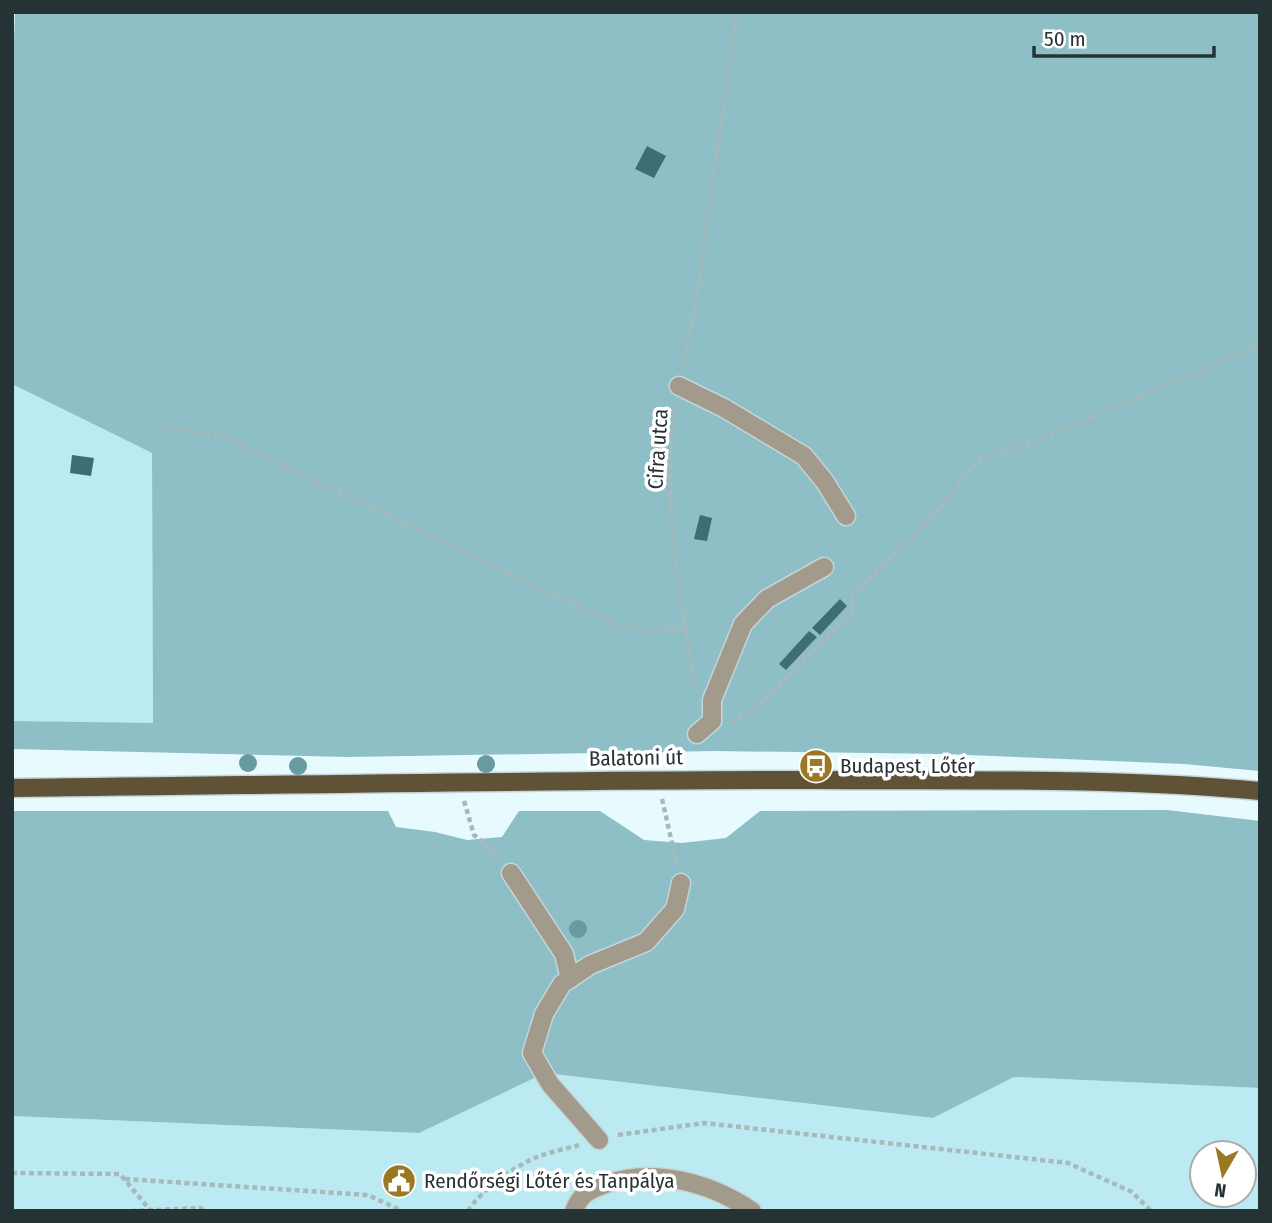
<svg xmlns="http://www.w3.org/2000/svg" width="1272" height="1223" font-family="'Fira Sans Condensed',sans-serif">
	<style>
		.green { fill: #bbeaf2; fill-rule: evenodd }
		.forest { fill: #8ebec6 }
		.building { fill: #3f6d74 }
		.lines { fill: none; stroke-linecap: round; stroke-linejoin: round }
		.minor-casing { stroke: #c4d6d9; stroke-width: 21 }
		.major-casing { stroke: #c4d6d9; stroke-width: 21 }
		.path { stroke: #a8b9bb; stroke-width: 4.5; stroke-dasharray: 5 3.5; stroke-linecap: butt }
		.minor { stroke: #a29b8c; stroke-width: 18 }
		.major { stroke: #5f5237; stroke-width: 18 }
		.tree { fill: #689aa1 }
		.labels { text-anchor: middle; stroke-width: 7; stroke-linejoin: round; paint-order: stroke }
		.street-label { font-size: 21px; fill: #263335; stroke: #fff }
		.poi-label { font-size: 21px; fill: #263335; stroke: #fff; text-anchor: start }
	</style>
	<rect width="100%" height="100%" fill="#e7fafd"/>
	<!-- green -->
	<path class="green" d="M12,384L152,453L153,724L12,721Z
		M545,1073L933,1118L1014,1077L1260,1088V1211H12V1116L419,1133ZM1202,1153H1244V1195H1202Z"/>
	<!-- forest -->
	<path class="forest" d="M15,12H1260V771L1184,764L943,754L715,751L348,757L12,749V721L153,723L152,453L12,384V100Z
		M1167,810L1260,821V1088L1014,1077L933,1118L545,1073L419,1133L12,1116V811H388L396,827L435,832L467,840L502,837L519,811H600L644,840L682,843L726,838L760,811Z"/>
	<!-- building -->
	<path class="building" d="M647,146L666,156L654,178L635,169Z
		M72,455L94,458L91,476L70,473Z
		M700,515L712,518L707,541L694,539Z
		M840,599L847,606L820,635L812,628Z
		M809,631L817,637L786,670L779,664Z"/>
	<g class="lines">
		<!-- minor casing -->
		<g class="minor-casing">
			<path id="minor" d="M679,386L724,408L804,456L825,482L846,516
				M697,734L712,721V700L743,624L767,599L824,567
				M511,873L564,954L570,979
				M599,1140L550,1084L532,1053L544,1014L562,984L590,965L646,942L675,909L681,883
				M574,1211C580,1194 589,1190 606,1184C654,1167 711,1183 752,1211"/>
		</g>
		<!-- major casing -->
		<g class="major-casing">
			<path id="major" d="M12,788C280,785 547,780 815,780C963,781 1112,777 1260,791"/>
		</g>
		<!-- path -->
		<path class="path" d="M682,369L695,308L737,12
			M675,405C659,500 682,594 694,688
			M164,426L224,437L619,626L644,630L686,629
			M731,722L762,703L852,613L853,594L917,534L980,459L1036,441L1260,345
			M662,799L677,865
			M464,801L474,835L486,844L500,860
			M618,1135L704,1123L1068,1163L1132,1192L1151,1211
			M12,1173L120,1174L151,1211
			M125,1179L368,1195L402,1211
			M131,1211L201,1208L204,1211
			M468,1211C480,1191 515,1166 537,1157C550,1152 565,1149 579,1145"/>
		<!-- minor -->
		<use href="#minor" class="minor"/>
		<!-- major -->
		<use href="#major" class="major"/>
	</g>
	<!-- trees -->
	<g class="tree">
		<circle cx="248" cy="763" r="9"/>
		<circle cx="486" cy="764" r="9"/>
		<circle cx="298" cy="766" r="9"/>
		<circle cx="578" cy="929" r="9"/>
	</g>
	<!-- icons -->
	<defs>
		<g id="bus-disc" transform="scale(1.75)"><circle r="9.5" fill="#9b7923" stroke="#fff"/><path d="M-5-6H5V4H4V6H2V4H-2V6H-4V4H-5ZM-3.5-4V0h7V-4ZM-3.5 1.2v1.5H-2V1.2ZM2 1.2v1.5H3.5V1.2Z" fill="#fff"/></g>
		<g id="civic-disc" transform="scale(1.75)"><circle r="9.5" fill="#9b7923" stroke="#fff"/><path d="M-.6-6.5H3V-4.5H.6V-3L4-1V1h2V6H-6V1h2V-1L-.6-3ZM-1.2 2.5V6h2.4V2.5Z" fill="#fff"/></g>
	</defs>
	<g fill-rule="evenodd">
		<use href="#bus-disc" x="816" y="766"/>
		<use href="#civic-disc" x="399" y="1181"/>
	</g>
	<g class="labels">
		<!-- street labels -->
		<g class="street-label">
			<text transform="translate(658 449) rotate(-86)" y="7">Cifra utca</text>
			<text transform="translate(636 758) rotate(-1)" y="7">Balatoni út</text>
		</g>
		<!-- poi labels -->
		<g class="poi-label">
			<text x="840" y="773">Budapest, Lőtér</text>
			<text x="424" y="1188">Rendőrségi Lőtér és Tanpálya</text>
		</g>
	</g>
	<!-- border -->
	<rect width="1272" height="1223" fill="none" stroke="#263335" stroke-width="28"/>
	<!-- north arrow -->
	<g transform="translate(1223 1174) rotate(189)"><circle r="33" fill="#ffffff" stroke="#a8adae" stroke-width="2"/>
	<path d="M0-5L12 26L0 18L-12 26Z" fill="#9b7923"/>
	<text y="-10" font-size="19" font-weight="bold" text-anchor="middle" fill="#263335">N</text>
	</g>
	<!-- scale -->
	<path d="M1034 46v10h180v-10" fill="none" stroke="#263335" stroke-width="3.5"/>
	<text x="1044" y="46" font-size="21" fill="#263335" stroke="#ffffff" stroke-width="5" paint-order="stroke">50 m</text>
</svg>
